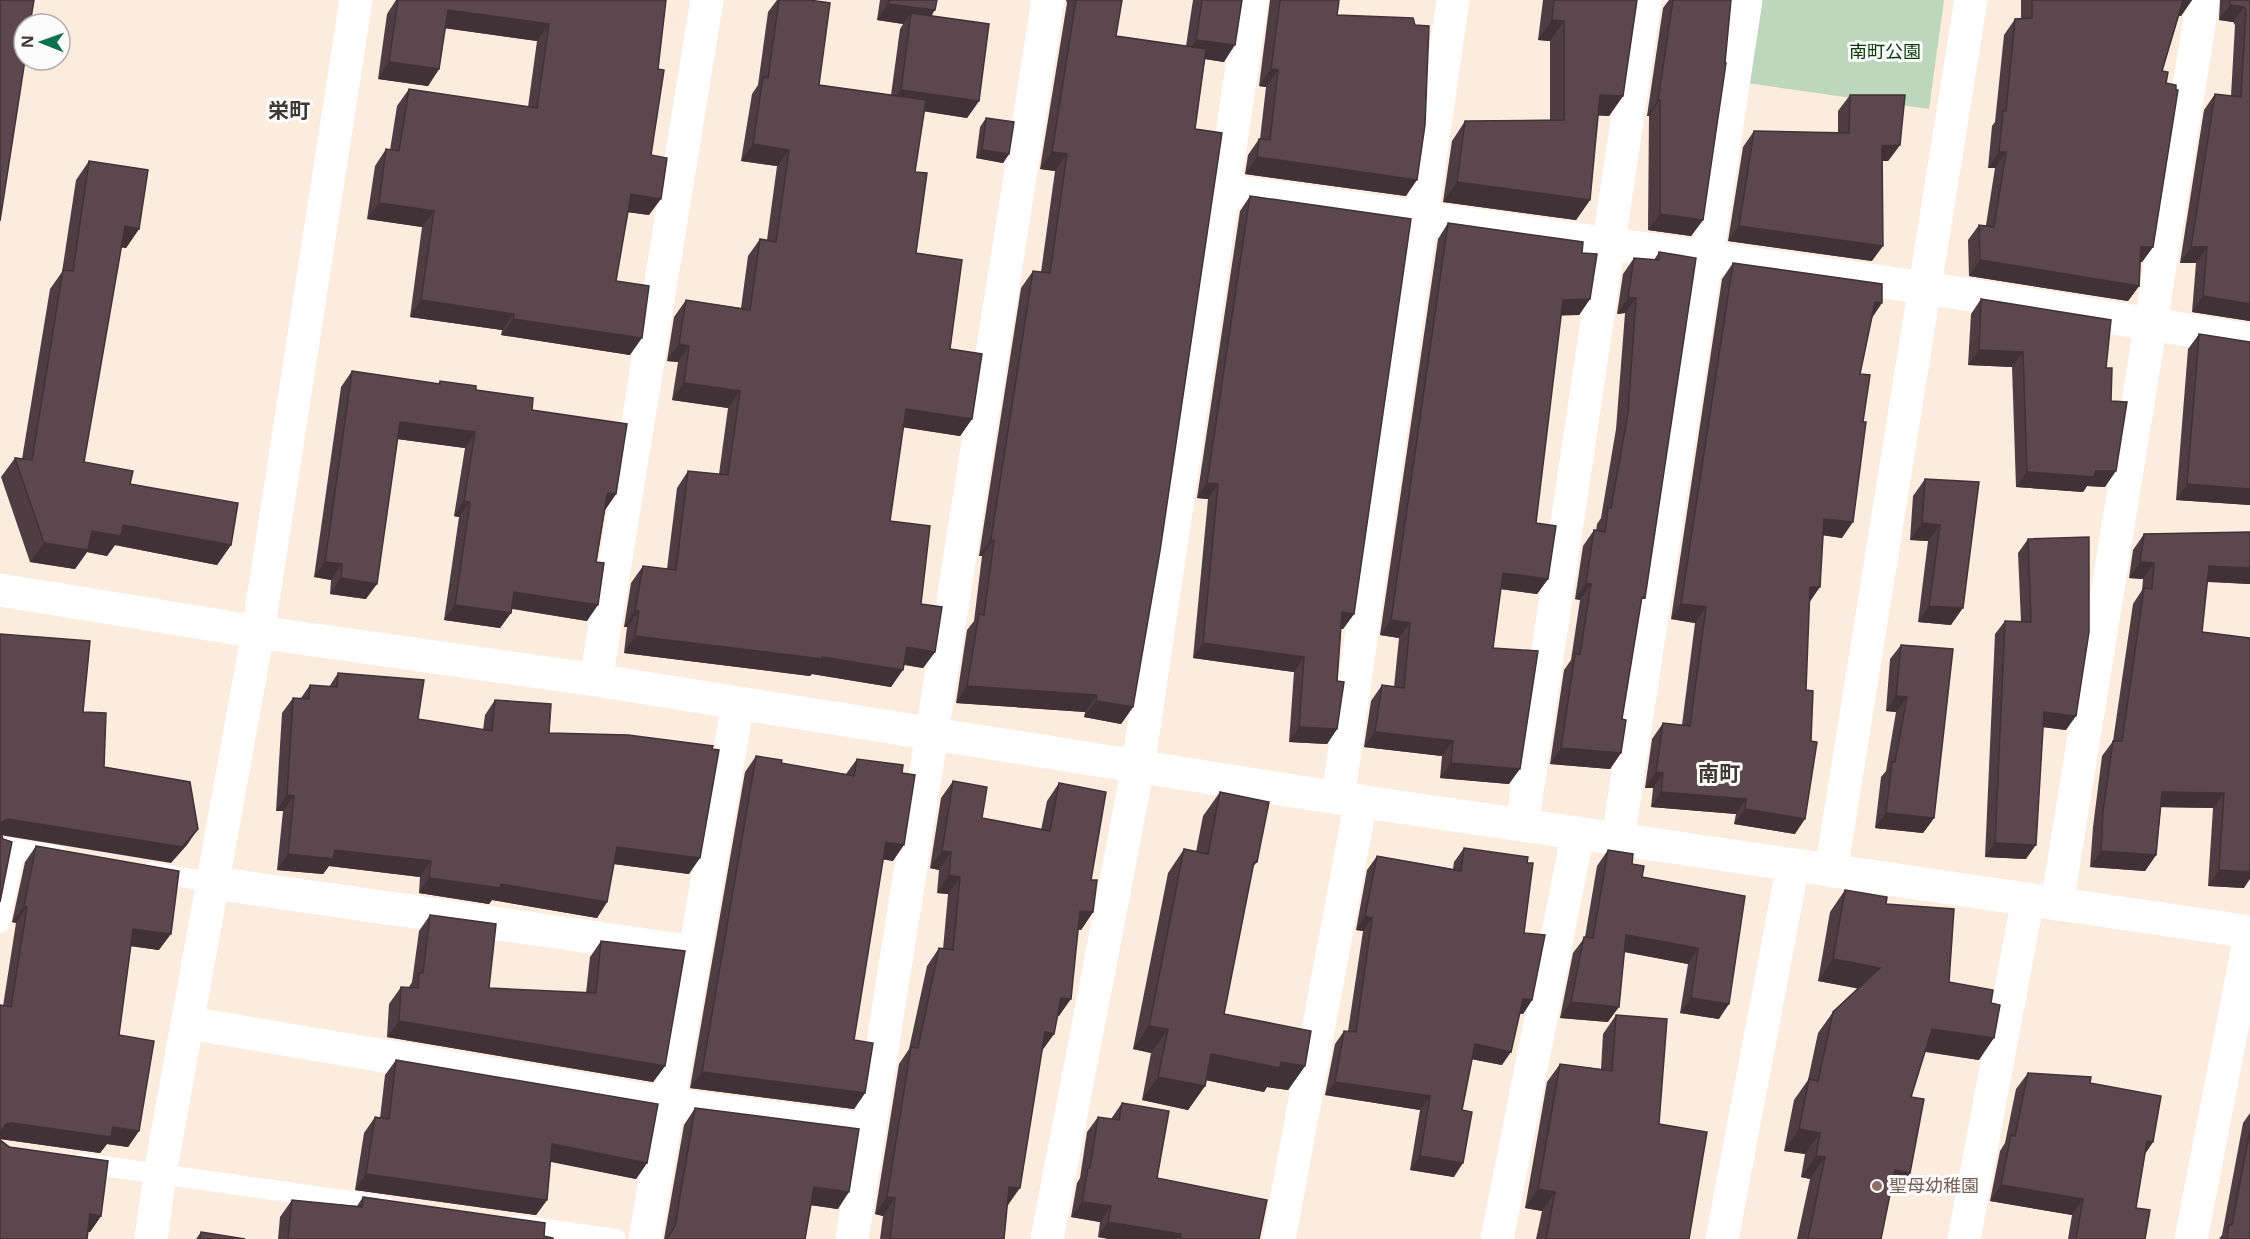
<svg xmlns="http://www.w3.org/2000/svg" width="2250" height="1239" font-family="'Open Sans','Noto Sans JP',sans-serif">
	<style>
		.green { fill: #bdd7bc }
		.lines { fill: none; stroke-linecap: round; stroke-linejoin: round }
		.lane { stroke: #fff; stroke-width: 20 }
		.street { stroke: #fff; stroke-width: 33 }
		.secondary { stroke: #fff; stroke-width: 33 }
		.wall { fill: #4f3d44 }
		.shaded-wall { fill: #403237 }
		.building { fill: #5c474f; stroke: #403237; stroke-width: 1.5 }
		.education-dot { fill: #8d6e63; stroke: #fcfcfc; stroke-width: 2 }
		.labels { text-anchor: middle; stroke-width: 6; stroke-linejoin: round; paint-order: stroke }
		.park-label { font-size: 18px; fill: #043b07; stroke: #fcfcfc }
		.education-label { font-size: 18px; fill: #785e54; stroke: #fcfcfc; text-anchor: start }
		.quarter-label { font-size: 21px; font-weight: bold; fill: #403932; stroke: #fcfcfc }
	</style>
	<rect width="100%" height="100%" fill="#fcecde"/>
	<!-- green -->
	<path class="green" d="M1758,0H1944L1929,109L1747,83Z"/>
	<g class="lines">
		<!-- lane -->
		<path class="lane" d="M0,846L58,856
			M152,872L214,883
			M0,923L15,849
			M82,1163L385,1206
			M518,1225L616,1239"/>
		<!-- street -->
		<path class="street" d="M1224,190L1926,288L2250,340
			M0,590L258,632L596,680L738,703L645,1239
			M596,680L707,0
			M738,703L1338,798L2250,932
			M1338,798L1453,0
			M1522,825L1645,0
			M1618,839L1746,0
			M1831,871L1971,0
			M214,883L695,952
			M2057,904L2203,0
			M189,1023L669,1104L870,1130
			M852,1239L1048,0
			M1047,1239L1138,767L1252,0
			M1279,1239L1361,801
			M1497,1239L1578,833
			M1722,1239L1793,865
			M1964,1239L2028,899
			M2191,1239L2250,936"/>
		<!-- secondary -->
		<path class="secondary" d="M151,1239L160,1174L258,632L356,0"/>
	</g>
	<!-- wall -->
	<path class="wall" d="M396,0H666L658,69L651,155L649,215L628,212L616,281L630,355L501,335L502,330L410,317L422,227L367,219L375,166L386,149L390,150L397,106L409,89L528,107L537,41L445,28L439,69L428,86L378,79L387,14Z
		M777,0H809L819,85L891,95L900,29L903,24L877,20L880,0H937L932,16L979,101L967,118L924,111L915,172L916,253L950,349L972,419L960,436L903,427L890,521L921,604L935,652L923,668L904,665L891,687L812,674L810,676L624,653L627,627H624L631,583L643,566L667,569L677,488L688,471L719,474L728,408L672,400L678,362L667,361L674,317L686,300L741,308L748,256L760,239L767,240L777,166L741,161L752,94L758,85L768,12Z
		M1066,0H1122L1116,36L1186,46L1193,0H1242L1224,62L1205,59L1195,129L1133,707L1121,724L1084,717L1085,712L956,703L967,630L974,621L982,556H979L1021,288L1033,271L1041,272L1055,171L1040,169L1067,3Z
		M1270,0H1339L1337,15L1406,196L1245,174L1248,155L1259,139H1260L1266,87L1259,86Z
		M1543,0H1637L1623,96L1609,116L1598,115L1590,200L1576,220L1443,202L1452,141L1465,121H1550V41L1538,40Z
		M1669,0H1731L1703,220L1691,236L1648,230L1649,116H1647L1663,8Z
		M2021,0H2192L2181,16H2179L2162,71L2166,83L2153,247L2142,262H2140L2139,286L2128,301L1969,276L1968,240L1979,225H1986L1995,168H1988L1992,126L1995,122L2004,35L2015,19H2021Z
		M2220,0H2250V321L2192,312L2196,263H2180L2204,110L2215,94L2231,96L2235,25L2233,22L2219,20Z
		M1850,95L1900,145L1888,161H1882L1872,261L1728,241L1743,147L1754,131L1838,133V111Z
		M986,118L1009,154L1003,163L976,158L980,127Z
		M89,161L139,229L126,248L121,247L84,462L130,484L231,545L217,565L115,545L107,556L87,552L75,569L30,562L1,477L15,458L22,459L50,289L62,272L76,180Z
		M1250,196L1354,614L1343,629L1341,628L1337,681V729L1327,744L1289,742L1294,672L1193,658L1208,499L1197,498L1240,211Z
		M1448,223L1582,253L1590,299L1579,315H1561L1536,523L1548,579L1537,594L1501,589L1493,648L1509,784L1440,778L1442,756L1364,747L1371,701L1382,685L1394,687L1399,638L1380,635L1438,239Z
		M1659,252L1641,603L1622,719L1621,753L1610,769L1550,764L1564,670L1571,660L1580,600L1575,599L1583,546L1594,530L1596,531L1597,524L1601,518L1616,429L1625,313L1617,314L1623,274L1634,258L1654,260Z
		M1733,263L1872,318L1860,374L1842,538L1823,535L1809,603L1795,834L1734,824L1736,814L1651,807L1653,788H1645L1652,739L1663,723L1682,725L1695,623L1671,619L1722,279Z
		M1981,299L2106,368L2111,401L2105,487L2087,486L2083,492L2016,487L2012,367L1968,365L1971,314Z
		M2199,334L2250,505L2176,500L2188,349Z
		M352,371L438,384L440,381L476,390L532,410L616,494L605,510L587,621L512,609L511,613L500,628L444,620L459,517L454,516L465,448L398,439L366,599L330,594L331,580L314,577L341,387Z
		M1925,479L1979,482L1951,625L1918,622L1928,541L1910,540L1913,496Z
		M2250,532V584L2207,582L2202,632L2244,888L2208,886L2213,808L2161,807L2156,855L2145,871L2090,867L2093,827L2102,756L2113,741L2133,604L2142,590L2143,579L2129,578L2133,550L2144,534Z
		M2028,539L2066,730L2043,727L2026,859L1985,857L1995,634L2005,621L2021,622L2018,553Z
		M1901,645L1934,818L1923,833L1875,828L1881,777L1886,771L1896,712L1886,711L1890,659Z
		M338,673L418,719L483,730L485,715L495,700L549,733L689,874L614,864L607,902L597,918L492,900L489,904L419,893L420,877L329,866L323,874L277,870L283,811H276L282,713L293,698H301L310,685L329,687Z
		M756,756L781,763L846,774L857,759L893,861L883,859L854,1040L865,1093L854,1109L690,1088L745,772Z
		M953,781L982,818L1041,830L1047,801L1059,783L1091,880L1093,912L1081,930L1078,929L1059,1016H1057L1054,1034L1042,1051L1008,1205H1007L1004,1239H880L883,1216L875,1214L899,1064L909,1049L927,966L939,948L943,949L948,894L937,893L939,870L930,868L941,798Z
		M1220,792L1257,862L1253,867L1224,1014L1305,1066L1288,1090L1267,1087L1264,1092L1206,1080L1205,1086L1188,1110L1142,1100L1151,1053L1133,1049L1168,873L1184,849L1196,852L1203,816Z
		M36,846L159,950L131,946L119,1035L139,1131L128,1147L107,1144L100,1153L0,1139L101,1216L90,1232L0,1239V1005L3,1006L16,923L12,922L25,862Z
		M1464,848L1524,933L1532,1000L1523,1014L1520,1013L1502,1065L1472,1059L1462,1110L1454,1177L1410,1170L1420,1110L1325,1095L1335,1044L1344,1031H1348L1363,931L1356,930L1367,870L1377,856L1453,869L1454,862Z
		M1608,850L1632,864L1642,877L1745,896L1719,1019L1680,1013L1688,964L1624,952L1608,1022L1560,1018L1573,953L1585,937L1597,866Z
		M1845,890L1886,904L1949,982L1979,1060L1925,1052L1911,1097L1910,1173L1895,1194L1890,1193L1881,1239H1797L1810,1179L1801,1177L1805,1154L1784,1151L1794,1100L1808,1080L1818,1033L1833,1012L1858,988L1818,981L1830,912Z
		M430,915L489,988L586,993L590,957L601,941L665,1066L653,1082L387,1037L389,1004L401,987H409L412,982L419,931Z
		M1616,1015L1659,1124L1689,1239H1536L1542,1211L1525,1208L1547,1082L1560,1064L1601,1069L1603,1034Z
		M396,1060L647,1163L636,1179L550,1161L547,1200L536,1215L355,1190L364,1133L375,1117L380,1118L385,1075Z
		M2028,1073L2090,1083L2153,1142L2145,1154L2136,1208L2145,1239H2068L2072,1215L1990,1201L2000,1151L2005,1143L2016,1089Z
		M1122,1103L1157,1178L1259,1239H1109L1098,1237L1100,1222L1071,1217L1077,1183L1080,1178L1087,1132L1098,1117L1111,1119Z
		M695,1108L838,1209L811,1205L805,1239H664L684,1125Z
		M2250,1113V1239H2219L2222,1235L2243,1123Z
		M363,1197L544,1236L553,1239H278L280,1217L292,1200L357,1206Z
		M201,1232L245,1239H196Z"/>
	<!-- shaded-wall -->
	<path class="shaded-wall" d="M2183,0H2192L2181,16L2173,15Z
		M888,4L935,10L923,27L911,13L903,24L877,20Z
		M2230,5L2244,7L2233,22L2219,20Z
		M448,10L549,24L537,41L436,27Z
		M1552,20L1564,21L1550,41L1538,40Z
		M1196,40L1235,45L1224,62L1185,56Z
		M389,62L439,69L428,86L378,79Z
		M1271,69L1278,70L1266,87L1259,86Z
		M901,90L979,101L967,118L889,106Z
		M1600,95L1623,96L1609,116L1586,115Z
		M1658,100H1660L1649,116H1647Z
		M753,144L789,150L777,166L741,161Z
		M1900,145L1888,161H1871L1882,146Z
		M982,150L1009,154L1003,163L976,158Z
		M1052,152L1067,154L1055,171L1040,169Z
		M1999,152H2006L1995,168H1988Z
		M1257,157L1417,180L1406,196L1245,174Z
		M1457,182L1590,200L1576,220L1443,202Z
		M631,194L661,199L649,215L619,211Z
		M379,203L434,211L422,227L367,219Z
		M1660,214L1703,220L1691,236L1648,230Z
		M125,226L139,229L126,248L111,246Z
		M1739,226L1883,246L1872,261L1728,241Z
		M2141,247H2153L2142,262H2130Z
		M2191,247H2207L2196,263H2180Z
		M1980,260L2139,286L2128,301L1969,276Z
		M2203,296L2250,304V321L2192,312Z
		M1628,298H1636L1625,313L1617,314Z
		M1590,299L1579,315L1552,316L1563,300Z
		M421,300L514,314L502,330L410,317Z
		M1875,302L1882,303L1872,318L1864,317Z
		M513,319L642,338L630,355L501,335Z
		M679,344L689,346L678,362L667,361Z
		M1979,350L2023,352L2012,367L1968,365Z
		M684,383L740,391L728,408L672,400Z
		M906,409L972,419L960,436L894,426Z
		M400,422L475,432L465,448L389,438Z
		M2096,471H2116L2105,487L2087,486L2083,492L2016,487L2027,472Z
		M1207,483L1218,484L1208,499L1197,498Z
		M2187,484L2250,489V505L2176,500Z
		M608,493L616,494L605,510L597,509Z
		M464,501L470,502L459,517L454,516Z
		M1824,519L1853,522L1842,538L1813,534Z
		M1922,523L1940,525L1928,541L1910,540Z
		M123,525L231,545L217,565L115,545L107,556L87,552L75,569L30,562L44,543L92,531Z
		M991,539L994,540L982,556H979Z
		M325,562L342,564L331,580L314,577Z
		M2140,562L2154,563L2143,579L2129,578Z
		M2209,566L2250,568V584L2198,581Z
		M1503,573L1548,579L1537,594L1492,588Z
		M341,578L377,584L366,599L330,594Z
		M1586,583L1591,584L1580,600L1575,599Z
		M1810,587H1820L1809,603Z
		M514,592L598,605L587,621L503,607Z
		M1681,604L1706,607L1695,623L1671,619Z
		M455,605L511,613L500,628L444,620Z
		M1929,606L1963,608L1951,625L1918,622Z
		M635,610L639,611L627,627H624Z
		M1342,612L1354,614L1343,629L1331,627Z
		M1391,620L1410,623L1399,638L1380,635Z
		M635,636L822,657L903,670L891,687L812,674L810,676L624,653Z
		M1203,643L1304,657L1294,672L1193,658Z
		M907,647L935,652L923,668L895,663Z
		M967,686L1097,695L1085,712L956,703Z
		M1896,696L1907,697L1896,712L1886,711Z
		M1096,701L1133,707L1121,724L1084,717Z
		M2044,712L2076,716L2066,730L2034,726Z
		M1299,727L1337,729L1327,744L1289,742Z
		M1375,732L1453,741L1442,756L1364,747Z
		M1561,748L1621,753L1610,769L1550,764Z
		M1451,763L1520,769L1509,784L1440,778Z
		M1656,772L1663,773L1653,788H1645Z
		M1661,792L1746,799L1736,814L1651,807Z
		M2162,792L2224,793L2213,808L2151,807Z
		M287,795L294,796L283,811H276Z
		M1745,809L1805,819L1795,834L1734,824Z
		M1886,813L1934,818L1923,833L1875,828Z
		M8,819L198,829L187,845L171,863L0,835V825L2,822Z
		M886,842L904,845L893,861L874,858Z
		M1995,843L2036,845L2026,859L1985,857Z
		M617,847L700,858L689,874L606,863Z
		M335,850L431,861L420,877L329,866L323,874L277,870L288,854Z
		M942,851L951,852L939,870L930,868Z
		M2101,851L2156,855L2145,871L2090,867Z
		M2219,870H2250V879L2244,888L2208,886Z
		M949,875L960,877L948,894L937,893Z
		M429,878L501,884L607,902L597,918L492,900L489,904L419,893Z
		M24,906L27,907L16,923L12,922Z
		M1080,911L1093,912L1081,930L1067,928Z
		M1365,916L1372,918L1363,931L1356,930Z
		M133,929L171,934L159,950L122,945Z
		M1626,935L1698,948L1688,964L1615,950Z
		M1833,959L1880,968L1865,990L1818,981Z
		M1061,998L1071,999L1059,1016L1048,1015Z
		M1691,998L1729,1004L1719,1019L1680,1013Z
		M1523,999L1532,1000L1523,1014L1513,1013Z
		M1571,1002L1619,1007L1608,1022L1560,1018Z
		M399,1021L665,1066L653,1082L387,1037Z
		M1149,1026L1168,1029L1151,1053L1133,1049Z
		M1932,1029L1994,1038L1979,1060L1917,1050Z
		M1045,1032L1054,1034L1041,1051Z
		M1475,1044L1511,1052L1502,1065L1465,1058Z
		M1211,1054L1281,1062L1305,1066L1288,1090L1267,1087L1264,1092L1195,1078Z
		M702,1072L865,1093L854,1109L690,1088Z
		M1158,1077L1205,1086L1188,1110L1142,1100Z
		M1335,1082L1430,1096L1420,1110L1325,1095Z
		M12,1123L113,1127L139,1131L128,1147L107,1144L100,1153L0,1139V1132L6,1124Z
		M1799,1129L1820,1133L1805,1154L1784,1151Z
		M2147,1141L2153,1142L2141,1159Z
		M552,1144L647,1163L636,1179L541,1160Z
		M1420,1156L1463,1163L1454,1177L1410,1170Z
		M1816,1156L1825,1157L1810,1179L1801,1177Z
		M1895,1170L1910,1173L1895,1194L1880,1191Z
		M366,1174L547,1200L536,1215L355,1190Z
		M2001,1185L2083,1199L2072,1215L1990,1201Z
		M814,1187L849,1192L838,1209L802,1204Z
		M1009,1187L1020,1188L1008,1205H996Z
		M1538,1189L1555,1192L1542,1211L1525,1208Z
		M887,1197L895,1198L883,1216L875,1214Z
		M1082,1202L1111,1206L1100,1222L1071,1217Z
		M90,1214L101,1216L90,1232L78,1230Z
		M1108,1222L1181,1234L1177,1239H1109L1098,1237Z"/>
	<!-- building -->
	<path class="building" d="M0,0H34L30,24H24L25,60L0,221Z
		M398,0H666L658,69L664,70L651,155L667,158L661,199L631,194L616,281L649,286L642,338L513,319L514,314L421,300L434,211L379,203L386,149L399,151L409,89L537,108L549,24L448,10L439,69L389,62Z
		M779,0H809L830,3L819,85L926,100L915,172L927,173L916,253L962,260L950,349L982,354L972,419L906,409L890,521L930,526L921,604L942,607L935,652L907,647L903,670L822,657V659L635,636L639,611L635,610L643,566L676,570L688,471L728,475L740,391L684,383L689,346L679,344L686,300L750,310L760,239L776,242L789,150L753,144L763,77L768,78Z
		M889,0H937L935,10L888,4Z
		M1076,0H1122L1116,36L1206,49L1195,129L1222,133L1160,551L1133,707L1096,701L1097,695L967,686L979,614L984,615L994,540L991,539L1033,271L1050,273L1067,154L1052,152Z
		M1202,0H1242L1235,45L1196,40Z
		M1280,0H1339L1337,15L1413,18L1415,25L1429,26L1425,125L1417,180L1257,157L1259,139L1270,140L1278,70L1271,69Z
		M1554,0H1637L1623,96L1600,95L1590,200L1457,182L1465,121L1564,120V21L1552,20Z
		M1673,0H1731L1725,63H1726L1703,220L1660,214V100H1658Z
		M2032,0H2183L2162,71L2168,72L2166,83L2176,85V90H2178L2153,247H2141L2139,286L1980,260L1979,225L1994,227L2006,152H1999L2003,111H2006L2015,19L2032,18Z
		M2230,0H2250V304L2203,296L2207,247H2191L2215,94L2241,97L2246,9L2244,7L2230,5Z
		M911,13L989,24L979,101L901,90Z
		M1850,95H1905L1900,145L1882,146L1883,246L1739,226L1754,131L1849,133Z
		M986,118L1014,122L1009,154L982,150Z
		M89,161L148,170L139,229L125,226L84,462L133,471L130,484L238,503L231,545L123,525L121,536L92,531L88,550L44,543L15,458L32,460L63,270L73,271Z
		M1250,196L1411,219L1354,614L1342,612L1337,681L1344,682L1337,729L1299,727L1304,657L1203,643L1218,484L1207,483Z
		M1448,223L1583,242L1582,253L1597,254L1590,299L1563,300L1536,523L1556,526L1548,579L1503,573L1493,648L1538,651L1520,769L1451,763L1453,741L1375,732L1382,685L1404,688L1410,623L1391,620Z
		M1659,252L1696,258L1645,598L1642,597L1622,719L1626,720L1621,753L1561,748L1575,654H1580L1591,584L1586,583L1594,530L1605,532L1608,508H1611L1628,413L1636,298H1628L1634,258L1659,260Z
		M1733,263L1882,284V303L1875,302L1860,374L1870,375L1863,422H1866L1853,522L1824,519L1820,587H1810L1806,690L1813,691L1811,741L1817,742L1805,819L1745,809L1746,799L1661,792L1663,773L1656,772L1663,723L1690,726L1706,607L1681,604Z
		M1981,299L2111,320L2106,368H2112L2111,401L2127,402L2116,471H2096L2094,477L2027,472L2023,352L1979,350Z
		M2199,334L2250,342V489L2187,484Z
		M352,371L440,384V381L476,386V390L533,398L532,410L627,424L616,494L608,493L607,495L596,562L604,563L598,605L514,592L511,613L455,605L470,502L464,501L475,432L400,422L377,584L341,578L342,564L325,562Z
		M1925,479L1979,482L1963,608L1929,606L1940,525L1922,523Z
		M2250,532V568L2209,566L2202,632L2250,638V872L2219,870L2224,793L2162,792L2156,855L2101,851L2103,811L2113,741H2122L2144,588L2152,589L2154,563L2140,562L2144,534Z
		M2089,537V632L2076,716L2044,712L2036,845L1995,843L2005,621L2031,622L2028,539Z
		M0,634L90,641L83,712L106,713L104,767L190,782L198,829L182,847L8,819L2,822L0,827Z
		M1901,645L1953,649L1934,818L1886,813L1892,762H1895L1907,697L1896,696Z
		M338,673L424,680L418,719L492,731L495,700L551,704L549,733L628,735L713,746L712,749L719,750L700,858L617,847L607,902L501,884L500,888L429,878L431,861L335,850L333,859L288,854L294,796L287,795L293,698L309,699L310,685L337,687Z
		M756,756L782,760L781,763L854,776L857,759L903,765L902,773L915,775L904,845L886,842L854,1040L873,1043L865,1093L702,1072Z
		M953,781L987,787L982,818L1050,831L1059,783L1106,792L1091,880H1097L1093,912L1080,911L1071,999L1061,998L1054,1034L1045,1032L1020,1188L1009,1187L1004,1239H890L895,1198L887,1197L911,1047L918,1048L939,948L953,950L960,877L949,875L951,852L942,851Z
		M1220,792L1269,802L1257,862H1254L1224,1014L1311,1031L1305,1066L1281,1062L1280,1068L1211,1054L1205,1086L1158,1077L1168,1029L1149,1026L1184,849L1208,854Z
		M0,830L3,839L12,842L0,902Z
		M36,846L179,871L171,934L133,929L119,1035L154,1041L139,1131L113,1127L111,1137L12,1123L6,1124L0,1132V1005L11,1007L27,907L24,906Z
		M1464,848L1528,857L1527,863H1533L1524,933L1545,935L1532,1000L1523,999L1511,1052L1475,1044L1462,1110L1472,1112L1463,1163L1420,1156L1430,1096L1335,1082L1344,1031L1356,1032L1372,918L1365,916L1377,856L1461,871Z
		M1608,850L1633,854L1632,864L1644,866L1642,877L1745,896L1729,1004L1691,998L1698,948L1626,935L1619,1007L1571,1002L1584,937L1593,938Z
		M1845,890L1887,897L1886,904L1954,909L1949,982L1993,990L1991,1003L2000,1005L1994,1038L1932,1029L1911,1097L1924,1099L1910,1173L1895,1170L1881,1239H1808L1825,1157L1816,1156L1820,1133L1799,1129L1809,1079L1818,1081L1833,1012L1880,968L1833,959Z
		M430,915L496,924L489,988L596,993L601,941L685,951L665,1066L399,1021L401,987L418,988L419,973H423Z
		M1616,1015L1667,1019L1659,1124L1707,1132L1689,1239H1546L1555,1192L1538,1189L1560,1064L1612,1071Z
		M396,1060L658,1104L647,1163L552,1144L547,1200L366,1174L375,1117L389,1119Z
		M2028,1073L2091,1077L2090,1083L2161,1096L2153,1142L2147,1141L2136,1208L2150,1210L2145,1239H2076L2083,1199L2001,1185L2011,1135L2015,1136Z
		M1122,1103L1169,1111L1157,1178L1267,1200L1259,1239H1180L1181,1234L1108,1222L1111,1206L1082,1202L1088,1168H1090L1098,1117L1119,1120Z
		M695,1108L859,1129L849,1192L814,1187L805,1239H667L675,1226Z
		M2250,1130V1239H2227L2229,1225H2232Z
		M0,1137V1140L9,1147L108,1161L101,1216L90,1214L87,1239H0Z
		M363,1197L545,1223L544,1236L553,1238V1239H288L292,1200L362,1207Z
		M201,1232L245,1239H200Z"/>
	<!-- markers -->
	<circle class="education-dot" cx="1877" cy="1186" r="6"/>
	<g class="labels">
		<!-- park labels -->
		<g class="park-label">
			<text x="1885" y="58">南町公園</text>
		</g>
		<!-- education labels -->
		<g class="education-label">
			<text x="1889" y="1192">聖母幼稚園</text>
		</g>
		<!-- quarter labels -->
		<g class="quarter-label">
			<text x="289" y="118">栄町</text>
			<text x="1719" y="781">南町</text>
		</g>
	</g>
	<!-- north arrow -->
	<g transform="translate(42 42) rotate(271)"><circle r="28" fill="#fcfcfc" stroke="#b1aeab" stroke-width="1.5"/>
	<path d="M0-4.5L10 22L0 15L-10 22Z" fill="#0b734a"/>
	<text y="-9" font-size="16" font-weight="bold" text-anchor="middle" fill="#403932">N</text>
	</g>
</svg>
